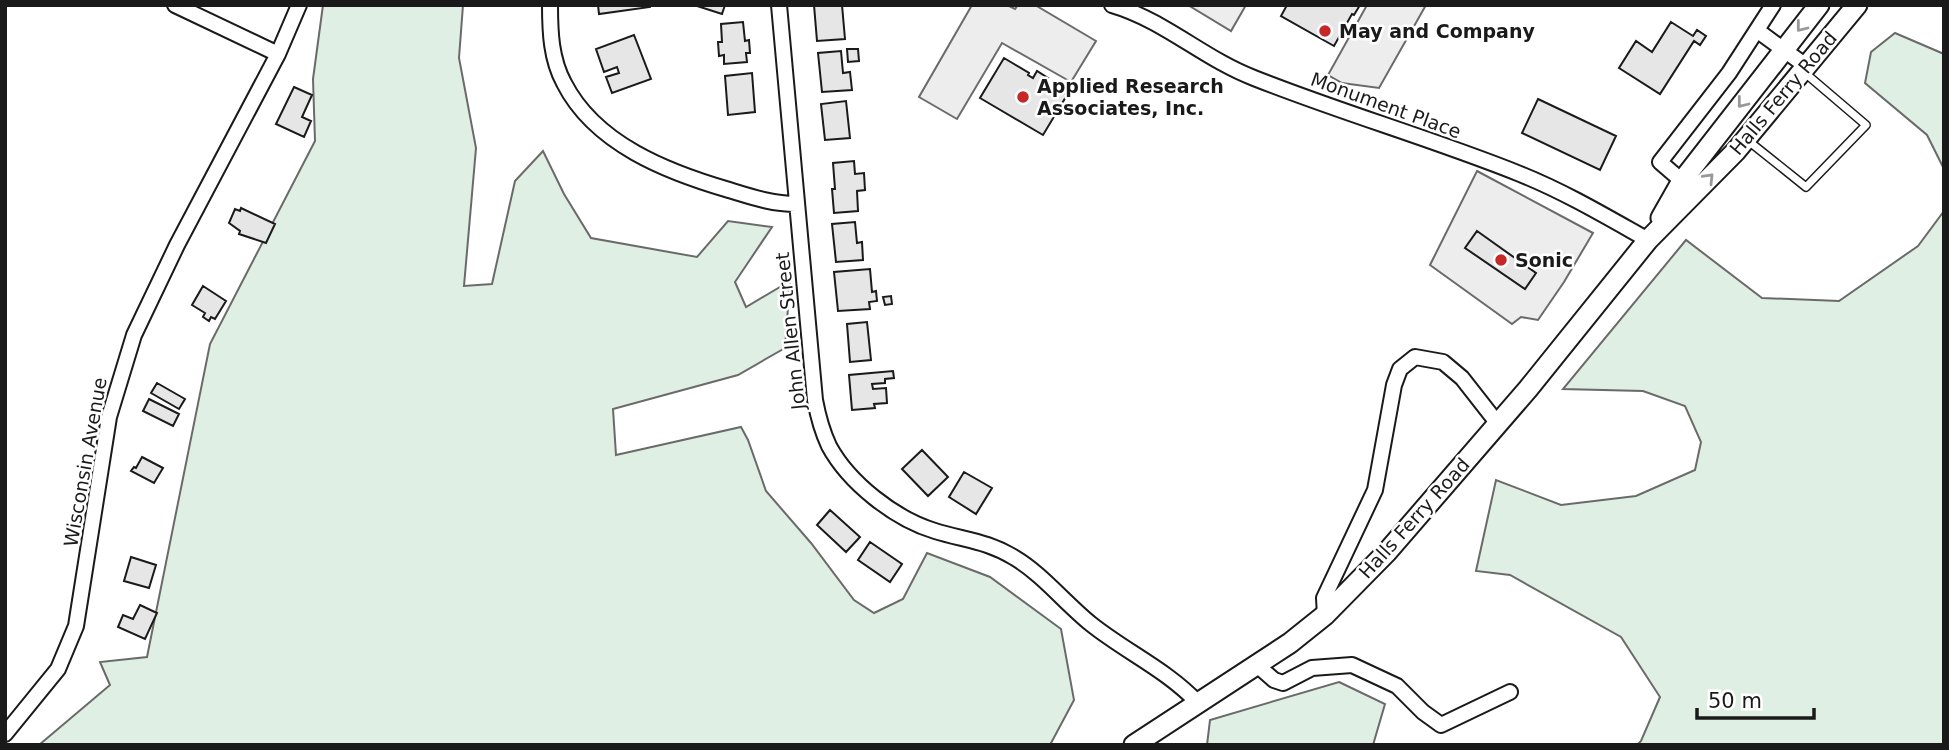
<svg xmlns="http://www.w3.org/2000/svg" width="1949" height="750" font-family="'DejaVu Sans',sans-serif">
	<style>
		.green { fill: #e0efe3; stroke: #6a6a6a; stroke-width: 2 }
		.parking { fill: #ededed; stroke: #6a6a6a; stroke-width: 2 }
		.building { fill: #e6e6e6; stroke: #1a1a1a; stroke-width: 2 }
		.lines { fill: none; stroke-linecap: round; stroke-linejoin: round }
		.lane-casing { stroke: #1a1a1a; stroke-width: 10 }
		.street-casing { stroke: #1a1a1a; stroke-width: 18 }
		.secondary-casing { stroke: #1a1a1a; stroke-width: 23 }
		.lane { stroke: #fff; stroke-width: 7 }
		.street { stroke: #fff; stroke-width: 14 }
		.secondary { stroke: #fff; stroke-width: 19 }
		.oneway { stroke: #989898 }
		.poi-dot { fill: #c62828; stroke: #fff; stroke-width: 2.5 }
		.labels { text-anchor: middle; stroke-width: 5; stroke-linejoin: round; paint-order: stroke }
		.poi-label { font-size: 19px; font-weight: bold; fill: #1a1a1a; stroke: #fff; text-anchor: start }
		.street-label { font-size: 19px; fill: #1a1a1a; stroke: #fff }
	</style>
	<rect width="100%" height="100%" fill="#fff"/>
	<!-- green -->
	<path class="green" d="M323,5H463L459,58L476,148L464,286L492,284L515,181L543,151L564,194L591,238L697,257L728,221L772,227L735,282L746,307L790,281L785,348L738,375L613,409L616,455L741,427L748,440L766,491L811,543L854,600L874,613L903,599L927,553L990,577L1061,629L1074,700L1050,745H39L110,685L100,662L147,657L210,344L315,141L313,79Z
		M1895,33L1944,54V169L1927,135L1865,83L1871,52Z
		M1944,211V745H1637L1641,741L1660,697L1621,637L1510,575L1476,571L1496,480L1561,505L1636,496L1695,470L1701,442L1685,406L1643,391L1563,389L1686,240L1762,298L1839,301L1918,246Z
		M1339,682L1385,704L1373,745H1207L1210,720Z"/>
	<!-- parking -->
	<path class="parking" d="M972,5H1007L1015,9L1018,5H1035L1096,41L1071,82L1002,43L957,119L919,97Z
		M1188,5H1246L1231,31Z
		M1367,5H1426L1379,88L1342,83L1328,75Z
		M1477,171L1593,233L1564,282L1538,320L1521,317L1512,324L1430,265Z"/>
	<!-- building -->
	<path class="building" d="M598,5H650V7L599,14Z
		M694,5H725L722,14Z
		M814,5H842L845,39L817,41Z
		M1287,5H1360L1354,15L1352,14L1334,46L1281,16Z
		M743,22L745,41L749,40L750,53H746L747,62L724,64V55L719,56L718,42H722L721,24Z
		M1671,22L1693,36L1697,30L1706,36L1700,45L1694,41L1660,94L1619,68L1636,41L1652,52Z
		M634,35L651,79L612,93L606,77L619,73L617,67L604,72L596,49Z
		M847,49H858L859,61L848,62Z
		M841,51L843,73L850,72L852,90L822,92L818,53Z
		M1004,58L1029,73L1028,75L1033,78L1037,71L1048,78L1045,82L1067,95L1043,135L980,98Z
		M752,73L755,112L728,115L725,76Z
		M294,87L312,95L302,117L311,121L304,137L276,124Z
		M1538,99L1616,136L1600,170L1522,133Z
		M846,101L850,138L825,140L821,104Z
		M854,161L855,174L864,173L865,190L857,191L858,211L834,213L832,189H835L833,163Z
		M241,208L275,224L266,243L239,234L240,231L229,223L235,209L240,211Z
		M855,222L857,243L862,242L863,260L836,262L832,224Z
		M1477,231L1536,273L1525,289L1465,248Z
		M870,269L872,292L876,291L877,301L869,302L870,309L838,311L834,272Z
		M203,286L226,301L215,319L211,317L209,321L203,317L205,313L192,305Z
		M891,296L892,304L885,305L883,297Z
		M867,322L871,360L850,362L847,324Z
		M893,371L894,378L885,379V383L872,384L873,389L886,388L887,403L874,404L875,408L852,410L849,375Z
		M157,383L185,399L179,409L151,393Z
		M149,399L179,414L173,426L143,411Z
		M922,450L948,477L928,496L902,469Z
		M142,457L163,468L154,483L131,471L134,467L136,468Z
		M964,472L992,488L976,514L949,497Z
		M830,510L860,537L846,552L817,525Z
		M870,542L902,564L890,582L858,560Z
		M131,557L156,565L149,588L124,581Z
		M140,605L157,613L145,639L118,627L123,615L133,619Z"/>
	<g class="lines">
		<!-- lane casing -->
		<g class="lane-casing">
			<path id="lane" d="M1746,139L1806,187L1866,125L1805,73"/>
		</g>
		<!-- street casing -->
		<g class="street-casing">
			<path id="street" d="M175,5L278,54
				M550,5C550,32 551,59 564,83C595,144 667,172 729,190C752,197 772,204 796,204
				M779,5L815,400C818,416 822,431 829,446C849,483 895,519 935,531C964,540 988,541 1015,558C1042,574 1066,604 1091,624C1126,652 1167,670 1198,703
				M1112,5C1164,20 1204,59 1254,78C1342,113 1433,139 1520,174C1565,192 1607,217 1648,240
				M1758,31L1806,66
				M1682,181L1660,162L1729,73L1773,5
				M1325,615L1324,598L1375,490L1394,385L1400,369L1415,357L1443,362L1462,378L1498,424
				M1257,665L1274,680L1283,683L1312,668L1352,665L1397,686L1423,712L1441,725L1510,692
				M5,734L58,669L76,626L109,417L134,335L177,245L278,54L299,5"/>
		</g>
		<!-- secondary casing -->
		<g class="secondary-casing">
			<path id="secondary" d="M1661,218L1682,181L1819,5
				M1134,745L1290,643L1325,615L1387,552L1528,389L1648,240L1736,151L1857,5"/>
		</g>
		<!-- lane -->
		<use href="#lane" class="lane"/>
		<!-- street -->
		<use href="#street" class="street"/>
		<!-- secondary -->
		<use href="#secondary" class="secondary"/>
	</g>
	<!-- one-way arrows -->
	<defs><path id="oneway-chevron" d="M-2-3.5L2.5 0L-2 3.5" fill="none" stroke-width="1.6" stroke-linecap="round" stroke-linejoin="round" transform="scale(1.75)"/></defs>
	<g class="oneway">
		<use href="#oneway-chevron" transform="translate(1801 27) rotate(128)"/>
		<use href="#oneway-chevron" transform="translate(1742 103) rotate(128)"/>
		<use href="#oneway-chevron" transform="translate(1709 178) rotate(-46)"/>
	</g>
	<!-- markers -->
	<g class="poi-dot">
		<circle cx="1325" cy="31" r="7"/>
		<circle cx="1023" cy="97" r="7"/>
		<circle cx="1501" cy="260" r="7"/>
	</g>
	<g class="labels">
		<!-- poi labels -->
		<g class="poi-label">
			<text x="1339" y="38">May and Company</text>
			<text x="1037" y="93">Applied Research<tspan x="1037" dy="22">Associates, Inc.</tspan></text>
			<text x="1515" y="267">Sonic</text>
		</g>
		<!-- street labels -->
		<g class="street-label">
			<text transform="translate(1783 93) rotate(-50)" y="7">Halls Ferry Road</text>
			<text transform="translate(1386 105) rotate(20)" y="7">Monument Place</text>
			<text transform="translate(790 331) rotate(-96)" y="7">John Allen Street</text>
			<text transform="translate(85 462) rotate(-80)" y="7">Wisconsin Avenue</text>
			<text transform="translate(1414 518) rotate(-48)" y="7">Halls Ferry Road</text>
		</g>
	</g>
	<!-- border -->
	<rect width="1949" height="750" fill="none" stroke="#1a1a1a" stroke-width="14"/>
	<!-- scale -->
	<path d="M1697 708v10h117v-10" fill="none" stroke="#1a1a1a" stroke-width="3.5"/>
	<text x="1708" y="708" font-size="21" fill="#1a1a1a" stroke="#ffffff" stroke-width="5" paint-order="stroke">50 m</text>
</svg>
